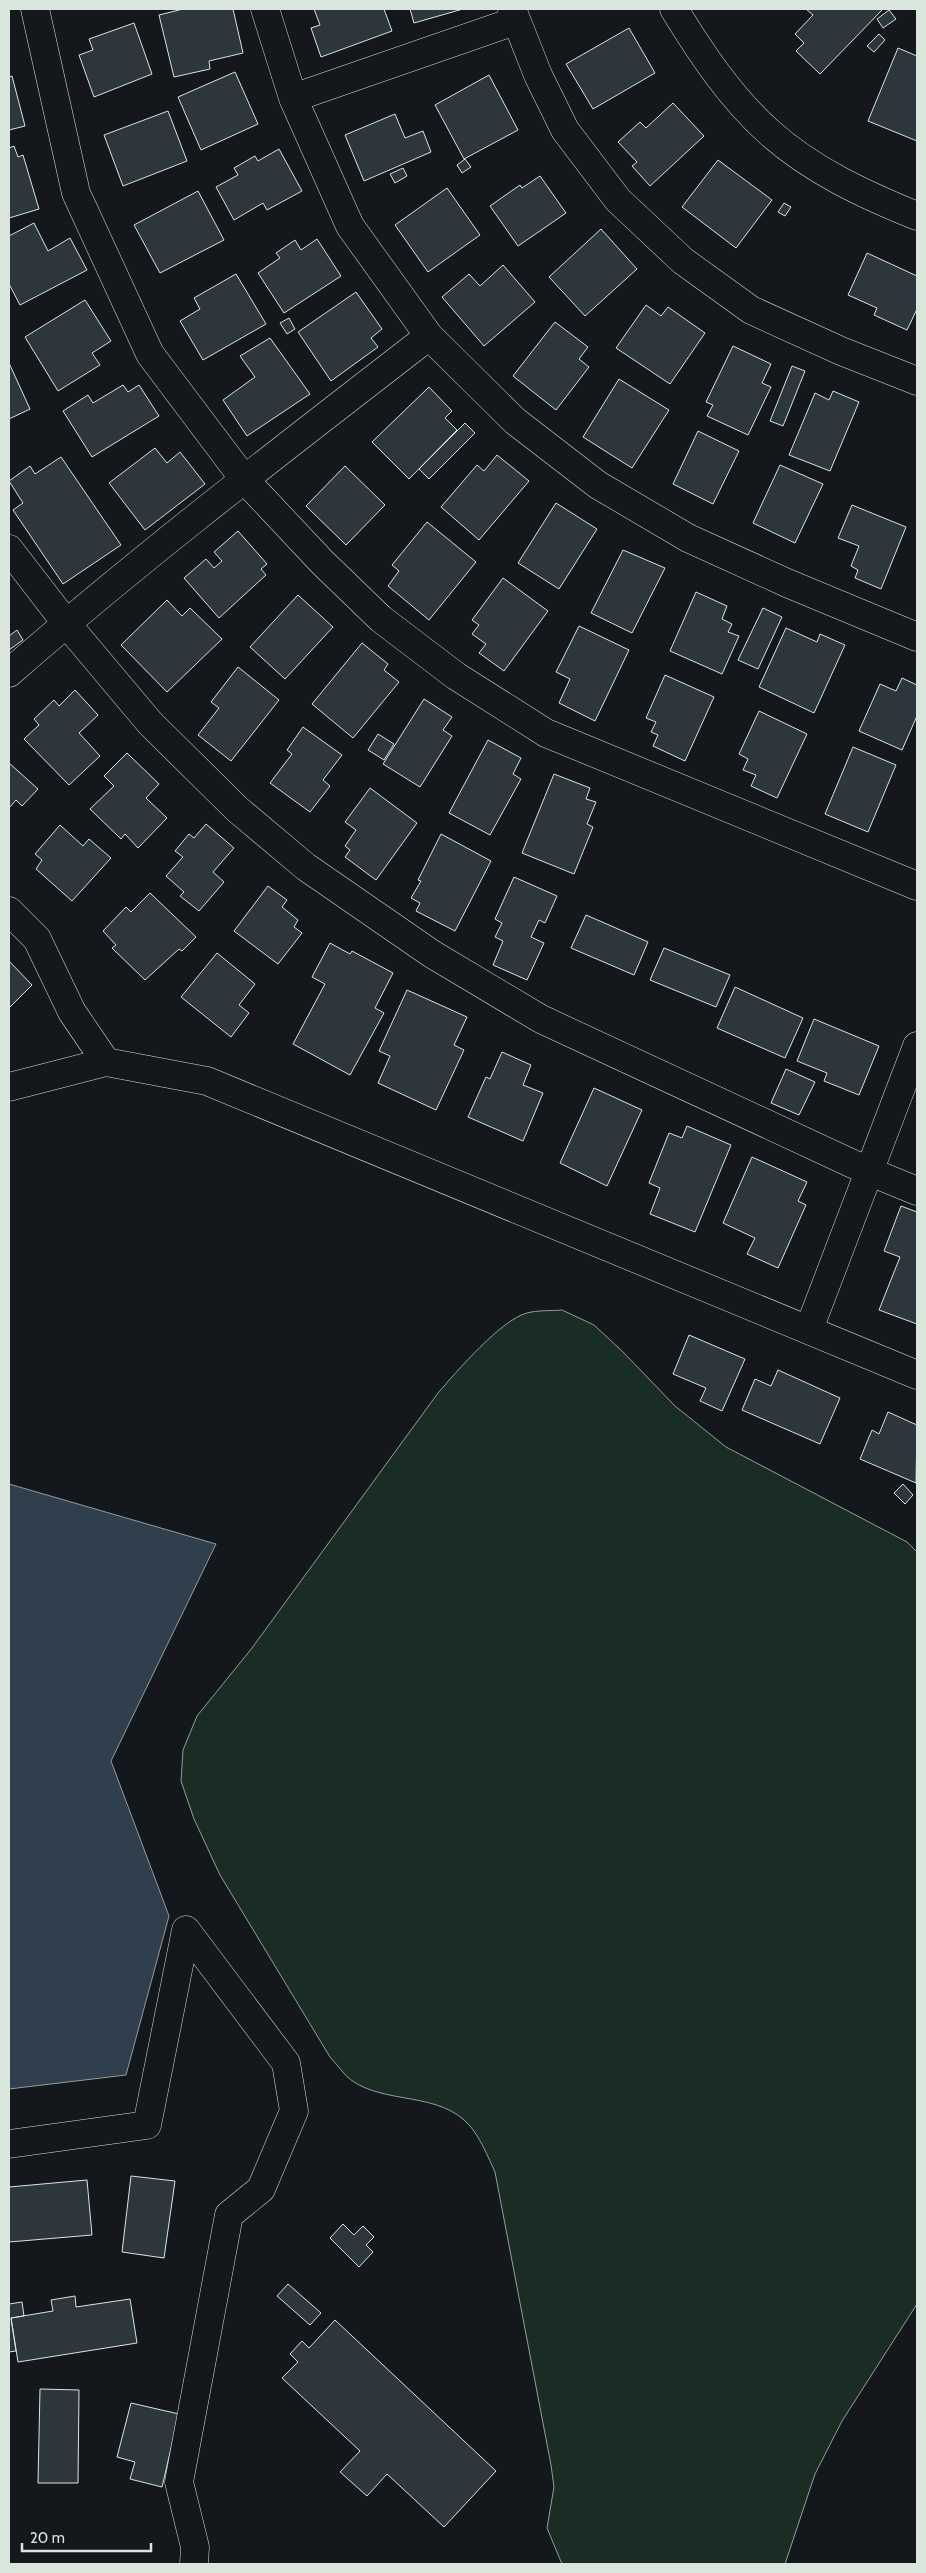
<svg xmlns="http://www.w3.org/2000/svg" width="926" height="2573" font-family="Cabin,sans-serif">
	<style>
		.green { fill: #1a2d24; stroke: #939e99 }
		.water { fill: #2f3f4d; stroke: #939e99 }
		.building { fill: #2c363c; stroke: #d8e6dc }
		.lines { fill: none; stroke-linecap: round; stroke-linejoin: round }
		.street-casing { stroke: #d8e6dc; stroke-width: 29 }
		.secondary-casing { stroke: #d8e6dc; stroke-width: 29 }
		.street { stroke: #14181c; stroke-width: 28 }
		.secondary { stroke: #14181c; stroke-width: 28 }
	</style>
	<rect width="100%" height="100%" fill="#14181c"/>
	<!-- green -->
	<path class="green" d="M562,1310L594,1325L623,1352L675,1406L726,1447L907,1542L917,1552V2304L842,2421L815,2474L785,2564H562L547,2528L554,2487L551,2465L495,2172C488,2157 481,2139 470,2126C440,2091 386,2105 351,2080C343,2074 337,2064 330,2057L220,1875L194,1819L181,1781L183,1750L197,1716L252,1648L438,1393C456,1372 502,1319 527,1313C538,1310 551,1311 562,1310Z"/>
	<!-- water -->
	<path class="water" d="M9,1484L216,1544L111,1761L169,1916L126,2075L9,2089Z"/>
	<!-- building -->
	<path class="building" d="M183,9H233L243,53L209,61L210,69L174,77L159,15Z
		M314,9H384L392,31L321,57L311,28L320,25Z
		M410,9H463L414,23Z
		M806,9H883L820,74L796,51L804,43L795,34L813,15Z
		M889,10L896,19L883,28L877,19Z
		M134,23L152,74L94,97L79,55L93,50L89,39Z
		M629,28L655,73L593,109L566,64Z
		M879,34L885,40L874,52L867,46Z
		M898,48L917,56V141L868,121Z
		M235,72L258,124L201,150L178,97Z
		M489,75L518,130L464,159L435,105Z
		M12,76L25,126L9,130V77Z
		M673,103L704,136L650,186L632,166L637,162L618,142L640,122L646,128Z
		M168,111L187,161L123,186L104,135Z
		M395,114L405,138L423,131L431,152L364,181L345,135Z
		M14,146L18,157L23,155L39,209L9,218V148Z
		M279,149L302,191L267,210L263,203L234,220L216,187L238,175L234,168L255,156L258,161Z
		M465,159L471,167L462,173L457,165Z
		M718,160L772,200L736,248L682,207Z
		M403,168L407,176L395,183L390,174Z
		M540,176L566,213L518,246L490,206L520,185L522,188Z
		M447,188L480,235L428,272L395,225Z
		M198,191L224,240L160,273L134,225Z
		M784,203L791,207L785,216L778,212Z
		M34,223L48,251L70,238L87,270L20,305L9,284V236Z
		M601,229L637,269L585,316L549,277Z
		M317,239L341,276L284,313L258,273L280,258L276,253L295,240L301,250Z
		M867,253L917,276V309L907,330L874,315L877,308L848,295Z
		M503,265L535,302L484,346L442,297L469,274L480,286Z
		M236,274L266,324L203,360L180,321L200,309L194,298Z
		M356,292L382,329L371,338L378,347L331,381L298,332Z
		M85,300L111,341L92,353L100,365L58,391L25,337Z
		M646,305L661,316L668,307L705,333L670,384L616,348Z
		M289,318L295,329L287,334L280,323Z
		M555,322L588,347L579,359L589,367L556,410L513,376Z
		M270,338L310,394L247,436L223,400L255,377L240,356Z
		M733,346L771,364L762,383L771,387L748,435L707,416L713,405L706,402Z
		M9,363L30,409L9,419Z
		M792,366L805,371L783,426L770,421Z
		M619,379L669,410L632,468L583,437Z
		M123,385L128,392L139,385L159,416L92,457L63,411L88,395L93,403Z
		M429,387L452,411L445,418L457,430L409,479L372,442Z
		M833,391L859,402L830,471L789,455L815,393L829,400Z
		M465,423L475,433L429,479L419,469Z
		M698,431L739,451L713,504L673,484Z
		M155,448L167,463L180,452L205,484L145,530L109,483Z
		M497,455L529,481L479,540L441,507L477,465L484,471Z
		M61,457L121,545L63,584L13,510L23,503L9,481L30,466L35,474Z
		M780,465L823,484L795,543L753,523Z
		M345,466L385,505L346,545L306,506Z
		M556,503L597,529L559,589L518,563Z
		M852,505L906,527L881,589L855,578L858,570L851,566L859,546L838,538Z
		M427,522L476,562L429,620L388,586L399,571L392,565Z
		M238,531L267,564L261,569L266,575L219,618L184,578L206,559L214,568L222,561L214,552Z
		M623,550L665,568L632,633L591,613Z
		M503,578L548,611L504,671L479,653L486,644L472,634L479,625L472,620Z
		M696,592L727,606L722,619L732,624L728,632L739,636L722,674L670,651Z
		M298,595L333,627L285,679L250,647Z
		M167,600L182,616L190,608L222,639L167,692L121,645Z
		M763,608L782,617L758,669L738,660Z
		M579,626L629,650L595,721L559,703L570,679L556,672Z
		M786,628L817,642L820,634L845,645L814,713L759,687Z
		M17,630L23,640L9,650V636Z
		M362,643L388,664L384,670L399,682L353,738L312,704Z
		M238,667L279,700L231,761L198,735L219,708L211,702Z
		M665,675L714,697L685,761L653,746L658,735L651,732L656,722L646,718Z
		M902,678L917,685V716L902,750L859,731L880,684L896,691Z
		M75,690L98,715L79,733L100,756L69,785L24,739L39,725L34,719L54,700L59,706Z
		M424,699L452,717L443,730L452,736L420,787L383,764Z
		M759,711L807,734L777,798L751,786L756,775L743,770L748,759L739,754Z
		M303,727L342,755L323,780L330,786L310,812L270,783L292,754L287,750Z
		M378,734L394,744L384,760L368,750Z
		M488,740L521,758L513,774L521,779L490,835L449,813Z
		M853,747L896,765L868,832L825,814Z
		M127,753L159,784L146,798L167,818L138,848L125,834L121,839L90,809L114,786L104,776Z
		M9,763L38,789L22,806L16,800L9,808Z
		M554,774L590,788L586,799L596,802L587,824L593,827L574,874L522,853Z
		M370,788L417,823L376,880L345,857L350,850L345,846L356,830L345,822Z
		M206,824L234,848L213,872L224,882L199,911L180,896L184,892L166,876L183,857L175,851L189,834L194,838Z
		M60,825L83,846L89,839L111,858L72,901L36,869L42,860L35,854Z
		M441,834L491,861L455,931L416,911L420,903L411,898L421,881L418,880Z
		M514,877L557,896L545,923L539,920L531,937L544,943L527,980L493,965L503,941L495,937L502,923L495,919Z
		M268,886L287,900L282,907L298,920L294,927L302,933L278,964L234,931Z
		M150,893L196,937L182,951L179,949L145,980L112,948L116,945L103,931L126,907L131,912Z
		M586,915L648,942L634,975L571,948Z
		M330,943L350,954L352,951L393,973L375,1008L384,1013L350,1075L293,1044L325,984L312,977Z
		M664,948L730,975L716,1007L650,980Z
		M217,953L255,984L239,1005L249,1013L231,1037L181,997Z
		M9,961L32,985L9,1008Z
		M735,987L803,1018L785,1058L717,1028Z
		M407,990L467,1017L454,1045L464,1050L436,1110L378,1083L390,1056L379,1051Z
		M814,1019L879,1046L859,1095L824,1081L827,1073L797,1061Z
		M502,1052L531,1065L523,1085L543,1093L523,1141L468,1117L486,1077L490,1079Z
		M786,1069L815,1082L799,1115L771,1103Z
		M594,1088L642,1110L607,1186L560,1163Z
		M687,1126L731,1145L695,1232L650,1214L660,1188L649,1183L669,1133L682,1138Z
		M752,1157L807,1182L798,1201L806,1205L778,1268L747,1254L755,1238L723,1223Z
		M901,1206L917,1212V1324L879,1310L900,1257L884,1251Z
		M689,1335L745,1359L722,1411L700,1401L706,1388L673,1374Z
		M778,1370L840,1398L820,1444L742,1410L755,1379L771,1386Z
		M888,1412L917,1425L916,1483L860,1459L872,1430L879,1434Z
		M903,1484L913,1495L905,1504L894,1493Z
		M131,2176L175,2181L164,2258L122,2252Z
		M87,2180L92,2235L9,2242V2187Z
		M343,2224L354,2235L363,2226L374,2237L366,2245L373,2252L359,2267L330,2238Z
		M288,2284L321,2313L310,2325L277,2296Z
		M75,2296L76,2307L130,2299L137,2343L18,2362L11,2318L53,2311L51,2300Z
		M22,2302L24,2316L11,2318L16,2351L9,2352V2304Z
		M335,2320L496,2471L444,2527L387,2474L367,2496L340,2472L360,2451L282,2378L298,2362L290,2354L302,2341L309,2348Z
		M40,2389L79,2390L78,2483H38Z
		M131,2403L179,2414L162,2487L130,2479L135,2462L117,2457Z"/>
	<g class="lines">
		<!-- street casing -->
		<g class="street-casing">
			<path id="street" d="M35,9L76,193L150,354L244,479L322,562L381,619L456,676L546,733L917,886
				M265,9L293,98L350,226L429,336L515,421L598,485L688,538L787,583L917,637
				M512,9L538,75L565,130L618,200L683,261L751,310L841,351L917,381
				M293,98L515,21
				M9,549L66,623L150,723L237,809L306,867L432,954L541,1019L868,1171L917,1191
				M9,673C144,555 287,446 429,336
				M9,911L37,939L72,1012L106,1062
				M809,1329L917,1046
				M9,2144L147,2125L186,1930L286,2063L294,2111L261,2189L229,2215L179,2482L195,2547L194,2564"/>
		</g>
		<!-- secondary casing -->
		<g class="secondary-casing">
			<path id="secondary" d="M674,9C701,53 730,97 769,132C811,170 865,195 917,216
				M9,1087L106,1062L207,1081L917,1375"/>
		</g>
		<!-- street -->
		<use href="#street" class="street"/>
		<!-- secondary -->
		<use href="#secondary" class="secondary"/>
	</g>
	<!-- border -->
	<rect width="926" height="2573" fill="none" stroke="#d8e6dc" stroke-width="20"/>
	<!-- scale -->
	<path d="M22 2543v8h129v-8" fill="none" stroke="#d8e6dc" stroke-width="2.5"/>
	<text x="30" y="2543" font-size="15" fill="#d8e6dc" stroke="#14181c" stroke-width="4" paint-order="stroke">20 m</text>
</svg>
